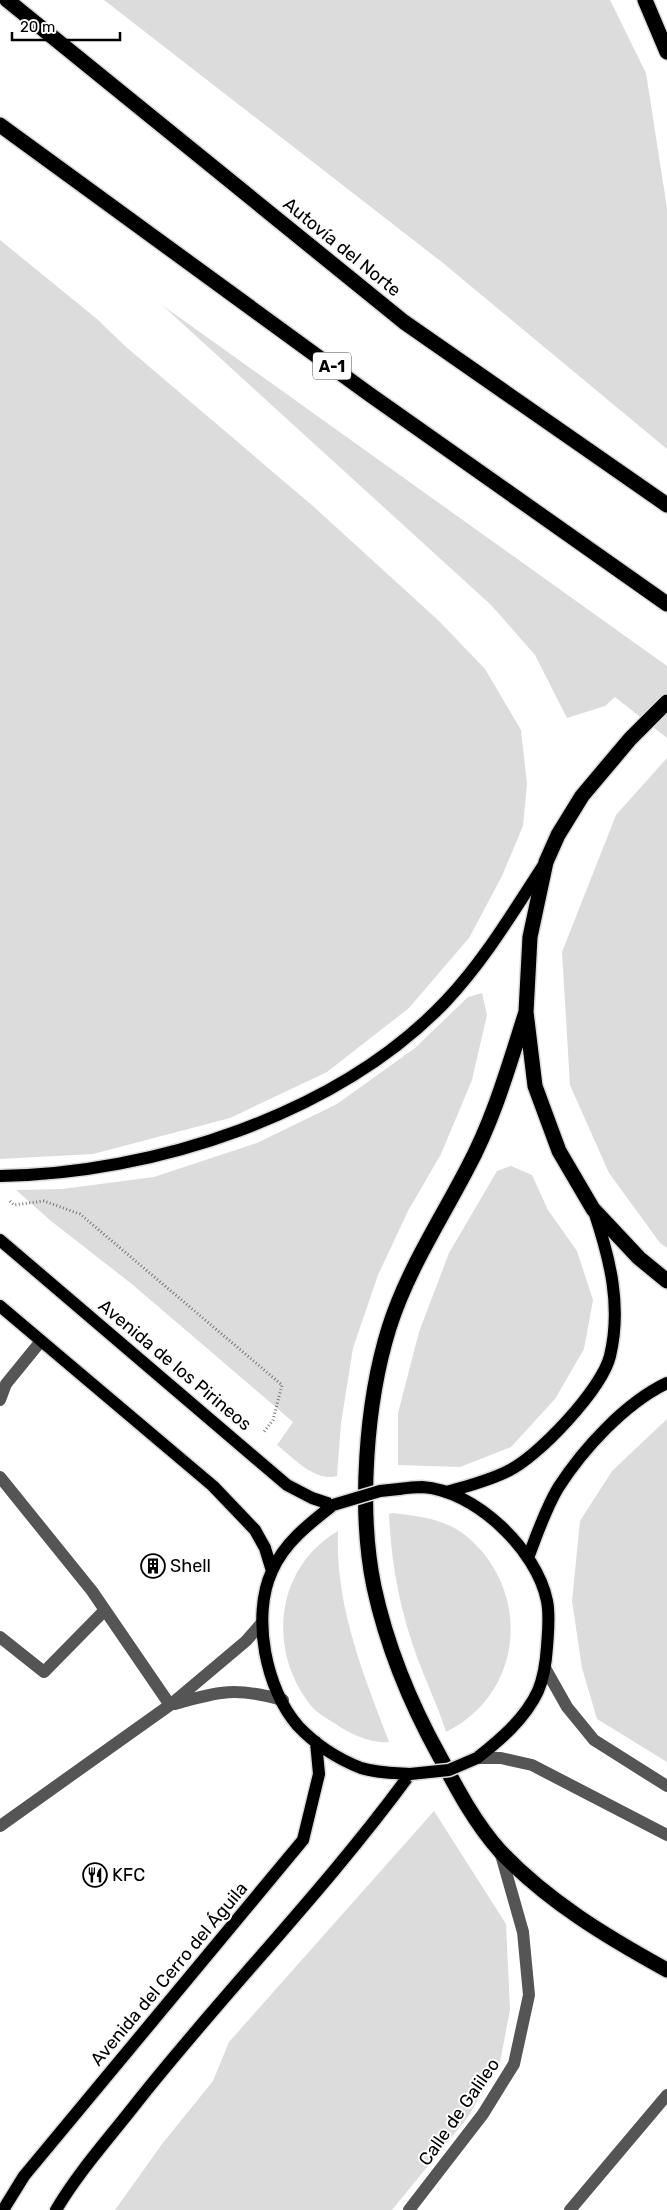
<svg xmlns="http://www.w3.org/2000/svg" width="667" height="2210" font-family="Rubik,sans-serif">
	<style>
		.green { fill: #dcdcdc }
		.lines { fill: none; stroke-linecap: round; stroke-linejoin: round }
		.major-casing { stroke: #dbdbdb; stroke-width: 15 }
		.highway-casing { stroke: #dbdbdb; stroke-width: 18 }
		.path { stroke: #777; stroke-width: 3; stroke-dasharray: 1 2.5; stroke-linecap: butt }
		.minor { stroke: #555; stroke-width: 12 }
		.major { stroke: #000; stroke-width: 12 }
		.highway { stroke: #000; stroke-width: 15 }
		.major-bridge-casing { stroke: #dbdbdb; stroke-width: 15; stroke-linecap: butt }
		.major-bridge { stroke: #000; stroke-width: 12 }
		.labels { text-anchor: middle; stroke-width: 4; stroke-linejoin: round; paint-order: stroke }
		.shield { fill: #fff; stroke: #4c4c4c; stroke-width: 1 }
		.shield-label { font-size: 16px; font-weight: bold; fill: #000 }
		.street-label { font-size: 18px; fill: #000; stroke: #fff }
		.poi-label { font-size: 18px; fill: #000; stroke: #fff; text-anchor: start }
	</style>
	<rect width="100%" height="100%" fill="#fff"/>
	<!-- green -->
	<path class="green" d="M104,0H610L646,73L667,208V449L443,263Z
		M0,240L97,319L125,346L314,507L439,621L485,669L521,730L527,784L523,826L502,876L469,938L409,1008L327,1072L230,1118L93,1154L0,1159Z
		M162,305L667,666V738L615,697L605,706L567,718L535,655L491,605Z
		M667,758V1248L660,1243L609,1173L570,1085L562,952L616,815Z
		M482,993L487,1015L472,1080L441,1154L408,1211L378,1275L353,1348L341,1423L337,1476C314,1482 294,1458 277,1445L293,1422L133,1285L51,1221L16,1190L62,1189L154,1177L257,1143L337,1104L415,1048L468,997Z
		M511,1166L532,1175L548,1210L577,1251L593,1300L584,1349L555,1399L511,1447L460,1467L398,1465V1413L419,1332L449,1253L497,1171Z
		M667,1419V1762L597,1719L582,1668L572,1601L580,1521L612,1471Z
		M393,1513C418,1516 445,1519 465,1535C532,1589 525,1693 446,1732C438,1706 426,1682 417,1657C400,1611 391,1563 389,1514Z
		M338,1531C335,1606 363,1673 389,1742C373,1744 349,1734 336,1724C329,1720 320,1715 314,1709C267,1655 273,1569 338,1531Z
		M434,1811L506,1924L510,2010L500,2062L468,2117L392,2210H115L162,2144L213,2081L229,2042Z"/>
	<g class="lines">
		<!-- major casing -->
		<g class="major-casing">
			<path id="major" d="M0,1176C153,1174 339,1114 446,1001C484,961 513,912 543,866
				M0,1240L287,1485L312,1498L333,1505
				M0,1306L213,1486L255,1530L265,1548L272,1571
				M399,1489C406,1488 414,1487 422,1487C475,1490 537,1550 547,1601C550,1616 548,1632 547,1647C546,1662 544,1677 538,1691C525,1719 500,1740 477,1758
				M447,1492C467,1486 488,1481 508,1471C538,1457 602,1389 610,1356C622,1306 610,1259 594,1211
				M333,1505C310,1523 284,1543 272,1571C251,1616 266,1690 298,1726C315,1744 338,1759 361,1768C377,1773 394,1773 410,1774
				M528,1558C537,1534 545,1510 558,1488C583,1449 625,1403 667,1383
				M3,2210L24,2176L303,1840L319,1774L316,1742
				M56,2210C79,2171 110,2137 138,2101C226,1990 326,1889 410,1774"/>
		</g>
		<!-- highway casing -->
		<g class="highway-casing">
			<path id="highway" d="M7,0L404,322L667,505
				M645,0L667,52
				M0,125L369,394L667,604
				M667,702L630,739L582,796L558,835L546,862L530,937L526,1012L535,1086L559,1151L593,1209L639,1258L667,1281
				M526,1012C509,1065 494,1119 467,1169C440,1221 407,1271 389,1328C366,1402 358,1510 374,1587C387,1647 410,1703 440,1757C457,1789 475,1823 500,1851C547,1901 607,1937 667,1970"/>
		</g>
		<!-- path -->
		<path class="path" d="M10,1201L14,1205L44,1201L80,1214L282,1385L273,1420L263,1433"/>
		<!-- minor -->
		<path class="minor" d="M0,1400L6,1384L41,1341
			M0,1477L92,1591L170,1705
			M0,1637L44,1672L105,1610
			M545,1668L567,1707L594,1740L667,1786
			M175,1704C220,1691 236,1687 283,1700
			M477,1758H501L532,1765L667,1835
			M0,1826L170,1705L246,1641L261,1624
			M409,2210L483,2114L514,2064L529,1995L523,1932L500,1851
			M570,2210L667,2095"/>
		<!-- major -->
		<use href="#major" class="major"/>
		<!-- highway -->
		<use href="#highway" class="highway"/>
		<!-- major-bridge casing -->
		<g class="major-bridge-casing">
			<path id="major-bridge" d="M333,1505L380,1491L399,1489
				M410,1774L449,1770L477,1758"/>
		</g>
		<!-- major-bridge -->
		<use href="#major-bridge" class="major-bridge"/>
	</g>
	<!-- icons -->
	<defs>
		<g id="building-ring" transform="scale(1.25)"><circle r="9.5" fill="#fff" stroke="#000" stroke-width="1.5"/><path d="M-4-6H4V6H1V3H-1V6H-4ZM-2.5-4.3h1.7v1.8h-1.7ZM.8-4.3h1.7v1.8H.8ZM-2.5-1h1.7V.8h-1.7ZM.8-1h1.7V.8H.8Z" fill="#000"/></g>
		<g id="restaurant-ring" transform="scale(1.25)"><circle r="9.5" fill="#fff" stroke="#000" stroke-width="1.5"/><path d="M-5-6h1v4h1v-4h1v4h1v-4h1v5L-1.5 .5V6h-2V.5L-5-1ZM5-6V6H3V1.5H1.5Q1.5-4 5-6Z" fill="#000"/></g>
	</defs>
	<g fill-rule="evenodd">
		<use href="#building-ring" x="153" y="1566"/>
		<use href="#restaurant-ring" x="95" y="1875"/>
	</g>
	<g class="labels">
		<!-- shield labels -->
		<rect class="shield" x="313" y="352.5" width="38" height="27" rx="4"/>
		<g class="shield-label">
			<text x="332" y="372">A-1</text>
		</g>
		<!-- street labels -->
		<g class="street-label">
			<text transform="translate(342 247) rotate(39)" y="6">Autovía del Norte</text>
			<text transform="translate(175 1365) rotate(40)" y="6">Avenida de los Pirineos</text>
			<text transform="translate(169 1974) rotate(-50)" y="6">Avenida del Cerro del Águila</text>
			<text transform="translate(459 2112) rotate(-55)" y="6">Calle de Galileo</text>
		</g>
		<!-- poi labels -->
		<g class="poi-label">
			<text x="170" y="1572">Shell</text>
			<text x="112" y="1881">KFC</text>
		</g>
	</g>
	<!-- scale -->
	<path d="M12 32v8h108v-8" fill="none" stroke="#000000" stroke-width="2.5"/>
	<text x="20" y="32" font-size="15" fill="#000000" stroke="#ffffff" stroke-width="4" paint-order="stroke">20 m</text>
</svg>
